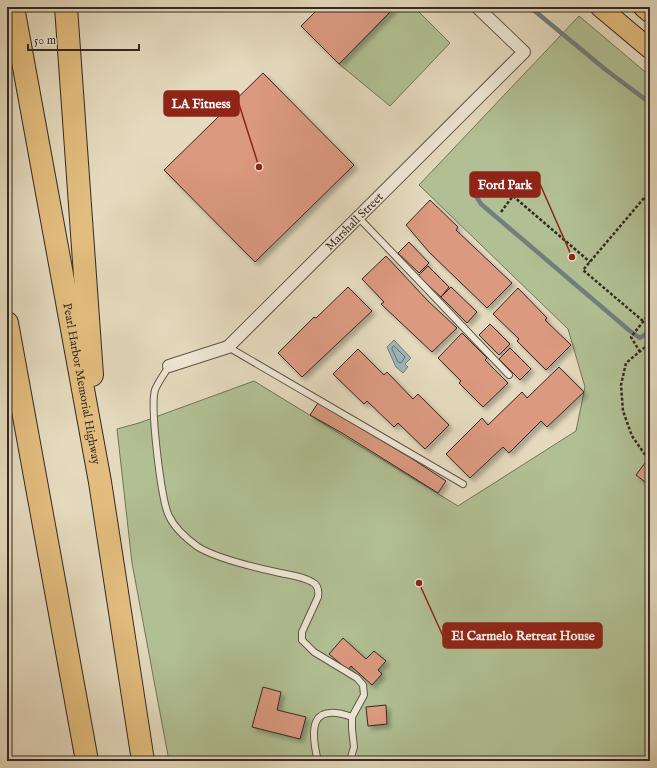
<svg xmlns="http://www.w3.org/2000/svg" width="657" height="768" font-family="'IM FELL English',serif">
	<style>
		.green { fill: #b1c094; stroke: #72745a }
		.water { fill: #9bb8bc; stroke: #717f7e }
		.lines { fill: none; stroke-linecap: round; stroke-linejoin: round }
		.shore { stroke: #67706e; stroke-width: 1 }
		.stream { stroke: #717f7e; stroke-width: 4.5 }
		.building { fill: #db9980; stroke: #332920; filter: url(#shadow) }
		.lane-casing { stroke: #605548; stroke-width: 8 }
		.street-casing { stroke: #605548; stroke-width: 14 }
		.primary-casing { stroke: #332920; stroke-width: 21 }
		.highway-casing { stroke: #332920; stroke-width: 24 }
		.path { stroke: #332920; stroke-width: 2.5; stroke-dasharray: 3 2; stroke-linecap: butt }
		.lane { stroke: #eee7d5; stroke-width: 6 }
		.street { stroke: #eee7d5; stroke-width: 12 }
		.primary { stroke: #e2bd7f; stroke-width: 19 }
		.highway { stroke: #e2bd7f; stroke-width: 22 }
		.labels { text-anchor: middle; stroke-width: 3.5; stroke-linejoin: round; paint-order: stroke }
		.street-label { font-size: 12px; fill: #332920; stroke: #eee7d5 }
		.leader { fill: none; stroke: #8f2418; stroke-width: 1.5 }
		.callout-dot { fill: #8f2418; stroke: #eee7d5; stroke-width: 1.5 }
		.callout { fill: #8f2418; stroke: #8f2418; stroke-width: 1.5 }
		.callout-label { font-size: 13px; text-anchor: middle; font-weight: bold; fill: #fff }
	</style>
	<defs>
		<filter id="shadow"><feDropShadow dx="3.5" dy="3.5" stdDeviation="2" flood-color="#0004"/></filter>
	</defs>
	<rect width="100%" height="100%" fill="#e5dabe"/>
	<filter id="stains"><feTurbulence type="fractalNoise" baseFrequency=".005" numOctaves="4"/><feColorMatrix values="0 0 0 0 .2 0 0 0 0 .09 0 0 0 0 .02 0 0 0 .5 -.17"/></filter>
	<radialGradient id="worn" r=".72"><stop offset=".6" stop-color="#630" stop-opacity="0"/><stop offset="1" stop-color="#630" stop-opacity=".3"/></radialGradient>
	<!-- green -->
	<path class="green" d="M395,7H414L450,43L390,106L339,64Z
		M579,16L650,76V761H169L132,563L117,429L139,423L254,381L458,506L576,431L585,387L568,329L419,185Z"/>
	<!-- water -->
	<path class="water" d="M394,340L411,358L405,364L408,367L403,373L396,367L387,347Z"/>
	<g class="lines">
		<!-- shore -->
		<path class="shore" d="M394,346L405,357L401,363L398,362L392,349Z"/>
		<!-- stream -->
		<path class="stream" d="M530,7L606,70L650,103
			M473,191L481,204L630,331L640,338L650,331"/>
	</g>
	<!-- building -->
	<path class="building" d="M320,7H395L339,64L301,26Z
		M263,73L354,165L255,262L164,170Z
		M430,200L458,227L456,230L512,283L487,308L429,252L406,225Z
		M409,242L429,263L419,273L398,253Z
		M386,256L428,301L457,328L432,352L381,304L384,302L362,279Z
		M428,266L449,287L441,297L418,276Z
		M348,287L372,311L302,377L278,353L314,317L316,318Z
		M451,287L477,312L467,323L441,297Z
		M518,288L547,318L545,320L571,345L546,370L517,341L519,339L493,314Z
		M490,324L510,344L499,355L479,335Z
		M462,333L487,358L485,360L508,383L483,407L459,383L461,381L438,358Z
		M510,348L531,369L520,380L499,359Z
		M358,349L384,375L387,372L413,399L418,394L449,425L425,449L398,423L394,427L367,401L364,404L333,374Z
		M559,367L584,392L547,427L541,421L509,453L503,447L470,478L446,454L482,418L488,425L522,392L527,398Z
		M318,403L411,458L446,481L438,493L342,433L310,415Z
		M645,463L650,466V486L636,475Z
		M343,638L366,659L374,651L386,661L378,670L382,674L372,685L351,666L348,670L329,654Z
		M263,687L281,692L277,710L306,717L300,739L252,727Z
		M386,705L387,724L368,726L366,707Z
		M372,757L373,761H363V758Z"/>
	<g class="lines">
		<!-- lane casing -->
		<g class="lane-casing">
			<path id="lane" d="M359,218L509,375
				M228,347L463,484
				M169,366C165,373 158,382 155,390C150,407 161,500 169,516C175,529 187,539 198,547C218,559 253,567 276,572C288,575 302,576 312,582C318,585 319,591 318,597L302,632V640L314,652L357,678L363,685L364,695L352,717V729L354,747L350,761
				M318,761C310,729 310,702 352,717"/>
		</g>
		<!-- street casing -->
		<g class="street-casing">
			<g id="street">
				<path id="s1" d="M169,366L228,347L524,52L477,7"/>
			</g>
		</g>
		<!-- primary casing -->
		<g class="primary-casing">
			<path id="primary" d="M600,7L650,49
				M643,7L650,13"/>
		</g>
		<!-- highway casing -->
		<g class="highway-casing">
			<g id="highway">
				<path id="s2" d="M13,7L100,482L143,761"/>
				<path d="M66,7L92,375"/>
				<path d="M7,323L87,761"/>
			</g>
		</g>
		<!-- path -->
		<path class="path" d="M644,198L650,203
			M501,212L513,196L590,262
			M643,321L583,270L650,191
			M640,352L631,337L650,313
			M648,459L632,436L623,411L621,385L626,363L650,343"/>
		<!-- lane -->
		<use href="#lane" class="lane"/>
		<!-- street -->
		<use href="#street" class="street"/>
		<!-- primary -->
		<use href="#primary" class="primary"/>
		<!-- highway -->
		<use href="#highway" class="highway"/>
	</g>
	<g class="labels">
		<!-- street labels -->
		<g class="street-label">
			<text dy="4" stroke="none"><textPath href="#s1" startOffset="240">Marshall Street</textPath></text>
			<text dy="4" stroke="none"><textPath href="#s2" startOffset="383">Pearl Harbor Memorial Highway</textPath></text>
		</g>
	</g>
	<!-- callouts -->
	<path class="leader" d="M259 167L239 104M572 257L540 184M419 583L443 636"/>
	<g class="callout-dot">
		<circle cx="259" cy="167" r="4"/>
		<circle cx="572" cy="257" r="4"/>
		<circle cx="419" cy="583" r="4"/>
	</g>
	<g class="callout">
		<rect x="164" y="91" width="75" height="25" rx="4"/>
		<rect x="470" y="172" width="70" height="25" rx="4"/>
		<rect x="443" y="623" width="159" height="25" rx="4"/>
	</g>
	<g class="callout-label">
		<text x="201" y="108">LA Fitness</text>
		<text x="505" y="189">Ford Park</text>
		<text x="523" y="640">El Carmelo Retreat House</text>
	</g>
	<!-- margin -->
	<rect width="657" height="768" fill="none" stroke="#e5dabe" stroke-width="24"/>
	<rect x="8" y="8" width="641" height="752" fill="none" stroke="#332920" stroke-width="2"/>
	<rect x="12" y="12" width="633" height="744" fill="none" stroke="#332920"/>
	<!-- scale -->
	<path d="M28 44v6h111v-6" fill="none" stroke="#332920" stroke-width="2"/>
	<text x="34" y="44" font-size="12" fill="#332920" stroke="#eee7d5" stroke-width="3" paint-order="stroke">50 m</text>
	<rect width="100%" height="100%" filter="url(#stains)"/>
	<rect width="100%" height="100%" fill="url(#worn)"/>
</svg>
